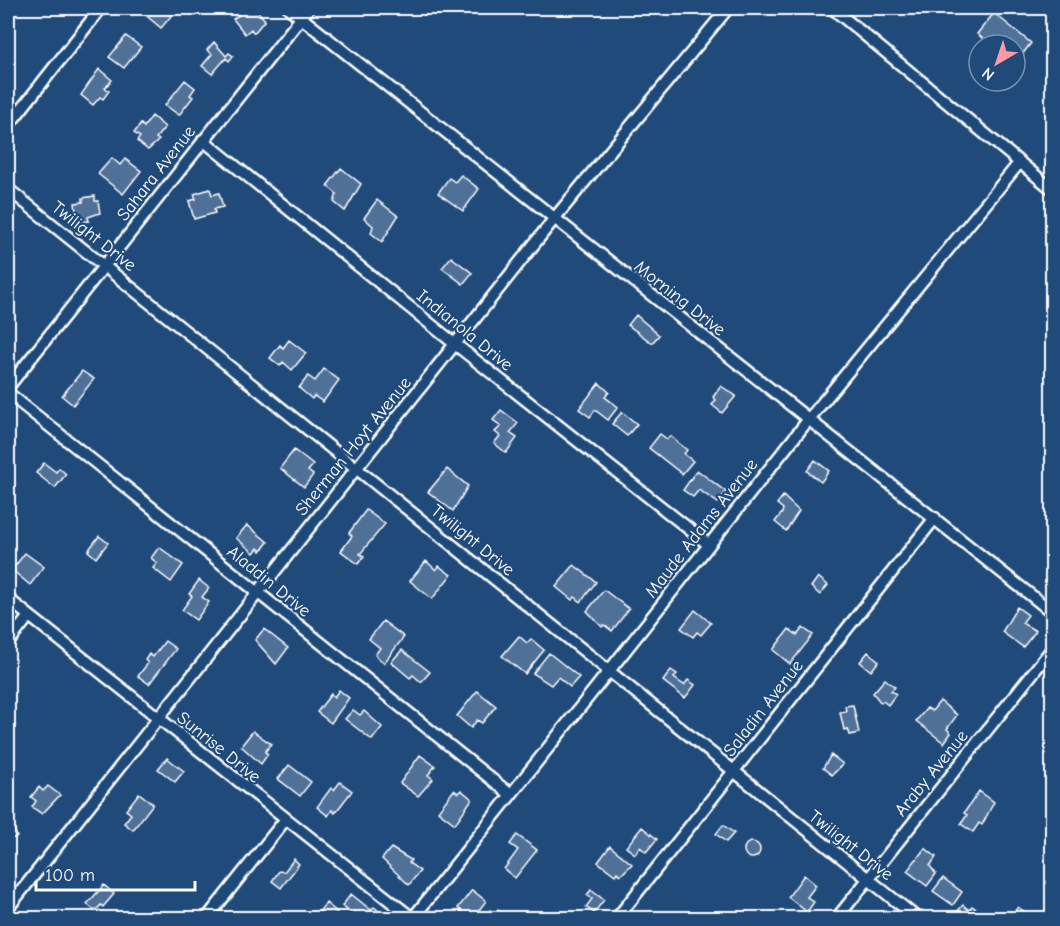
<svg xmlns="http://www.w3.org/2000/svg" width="1060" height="926" font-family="'Comic Neue',sans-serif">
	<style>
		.building { fill: #507197; stroke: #fff; stroke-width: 1.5 }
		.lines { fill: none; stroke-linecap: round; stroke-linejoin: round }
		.street-casing { stroke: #fff; stroke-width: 15 }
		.street { stroke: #1f4a7a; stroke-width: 10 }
		.labels { text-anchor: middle; stroke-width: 4.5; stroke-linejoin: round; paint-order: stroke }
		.street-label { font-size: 18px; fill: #fff; stroke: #1f4a7a }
	</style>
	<rect width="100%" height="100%" fill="#1f4a7a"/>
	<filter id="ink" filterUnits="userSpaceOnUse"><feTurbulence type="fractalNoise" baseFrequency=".0167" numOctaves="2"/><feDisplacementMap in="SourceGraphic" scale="12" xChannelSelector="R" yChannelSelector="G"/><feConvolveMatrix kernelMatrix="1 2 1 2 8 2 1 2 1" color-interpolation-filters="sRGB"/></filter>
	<g filter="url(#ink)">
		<!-- building -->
		<path class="building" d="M147,8H178L161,28L143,13Z
			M243,8L246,12L255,8L265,20L254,33L251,29L245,34L233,19L239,15L233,9Z
			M994,13L1031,43L1015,64V45H1003L998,40L991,45L977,34Z
			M126,36L141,47L124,68L109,57Z
			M214,42L226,56L229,53L233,56L229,61L226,58L212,74L202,66L212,54L207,50Z
			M99,69L112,80L105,88L109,91L103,99L100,97L93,105L81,95Z
			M185,80L195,88L190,95L193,97L179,115L165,105Z
			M152,116L165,127L156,138L159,140L148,150L137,141L140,137L134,133L141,124L144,127Z
			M112,158L120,165L125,159L141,171L123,194L98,174Z
			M341,168L361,184L345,211L334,202L337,194L327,186Z
			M461,175L479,189L463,211L438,193L449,178L455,182Z
			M210,189L212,195L219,193L223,207L214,209L215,213L194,219L189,201L196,199L194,194Z
			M95,196V201H98L100,213L88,217L89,221L83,222L77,218L75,203L83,202V198Z
			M377,200L398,216L382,242L371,233L373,226L364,218Z
			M451,257L472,273L463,284L442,268Z
			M636,315L659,335L652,343L628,325Z
			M289,340L306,353L292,370L283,362L280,366L270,358L280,345L283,348Z
			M324,369L339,380L323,402L314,396L312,399L299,388L308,376L315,381Z
			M82,371L94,379L73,405L62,396Z
			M599,383L609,392L605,397L618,407L608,420L595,410L590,417L579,409Z
			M721,386L736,396L722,413L712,405L716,400L713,397Z
			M501,410L518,423L510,433L517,438L506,453L494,443L500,436L495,432L501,426L493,420Z
			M622,412L637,424L627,436L612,424Z
			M660,434L667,439L670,436L687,450L684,454L693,461L682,474L649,448Z
			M294,450L313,465L308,471L313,475L304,487L280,468Z
			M815,460L829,471L821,482L807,471Z
			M44,463L56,472L59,468L66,474L55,488L36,473Z
			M447,469L468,486L453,511L428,492Z
			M697,470L726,492L718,503L699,490L693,497L683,490Z
			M783,496L799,511L786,531L775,522L782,513L783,509L777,504Z
			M366,510L385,524L360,554L364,556L358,564L341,551L352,536L349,533Z
			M247,525L268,542L261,551L258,548L254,553L236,538Z
			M99,536L108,543L96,558L88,551Z
			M159,547L183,565L171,582L153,568L157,563L151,558Z
			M25,553L44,567L30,585L12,570Z
			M426,561L436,570L439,566L451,575L432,599L410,581Z
			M574,565L596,582L581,602L575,597L572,600L556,587Z
			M818,577L828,585L820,595L811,587Z
			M199,580L209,588L202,597L209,602L196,620L182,610L192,596L189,594Z
			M604,590L629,609L612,631L604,625L602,627L587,611Z
			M1017,607L1028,615L1022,623L1036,631L1023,647L1002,632Z
			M695,610L711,623L701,635L697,632L693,637L681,628Z
			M383,621L404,637L384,663L375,655L380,648L369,639Z
			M803,628L813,635L790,664L773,650L789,629L797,635Z
			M264,629L288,648L276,664L255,640Z
			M519,636L527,643L531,639L544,650L525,674L502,656Z
			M165,641L176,649L149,684L138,676L148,663L145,660L149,654L153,657Z
			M402,650L430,672L421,682L413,675L410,678L391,662Z
			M868,652L879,661L871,671L860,662Z
			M549,653L579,677L570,687L558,677L551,685L533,673Z
			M671,670L677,674L674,678L684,685L688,680L695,685L685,698L663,681Z
			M885,679L895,687L891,691L896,694L888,705L883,701L881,703L873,693Z
			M339,690L349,698L331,723L317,712L331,694L334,697Z
			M477,691L496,706L482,723L477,720L471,728L457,716Z
			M940,701L957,715L947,729L951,733L944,743L916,721L927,708L932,711Z
			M853,705L859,733L850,735L848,729L844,730L840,712L846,711L845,706Z
			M353,710L360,715L364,711L382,727L372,740L345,719Z
			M253,731L271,744L265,752L268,754L261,764L241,746Z
			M420,755L435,766L428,775L433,779L418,796L400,783Z
			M831,755L843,764L832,775L823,768Z
			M167,758L184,771L175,782L158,769Z
			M289,765L311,782L300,796L278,779Z
			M340,782L352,791L335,813L332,810L328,816L317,807L331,788L334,790Z
			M48,786L60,795L42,814L32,807L36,801L31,797L39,787L43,791Z
			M454,790L458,793L461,790L472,799L455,824L438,811Z
			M979,791L994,802L982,825L979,823L973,832L961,824L967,815L964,813Z
			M139,793L153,804L133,830L124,823L131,814L126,810Z
			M12,823L17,837L8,840V824Z
			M723,825L734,833L726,842L716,834Z
			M642,827L657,839L646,852L640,847L635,854L626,847Z
			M517,835L537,850L515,878L504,869L518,850L510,844Z
			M744 850a8 8 0 1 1 16 0a8 8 0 1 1-16 0Z
			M610,846L632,864L621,875L617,872L615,875L598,862Z
			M391,848L411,860L409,863L420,871L409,885L382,859Z
			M925,848L936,857L930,866L936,874L927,886L907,871Z
			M294,859L299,864L281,888L272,881L279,871L284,872Z
			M804,875L816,885L807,897L814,902L807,912L788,897Z
			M943,878L962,892L953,905L933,891Z
			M104,885L114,894L103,907L101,905L95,911L87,904Z
			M472,890L486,901L473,918H457L462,911L458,908Z
			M591,890L604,900L594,913L586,907L592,899L587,895Z
			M351,894L371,910L374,907L380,912L375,918H358L342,906Z
			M326,903L337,912L332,918H314Z
			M963,905L969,910L972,906L979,911L974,918H961L956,913Z
			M1018,907L1032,917L1031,918H1009Z
			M490,910L495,914L498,910L507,917L484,918Z"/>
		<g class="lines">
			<!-- street casing -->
			<g class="street-casing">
				<path id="street" d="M289,8L1052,612
					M832,8L1052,189
					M8,126L101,8
					M203,140L455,344L708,544
					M8,189L917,918
					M8,387L309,8
					M8,393L510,794
					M8,599L412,918
					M8,643L29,616
					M8,908L554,219L728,8
					M207,918L285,820
					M413,918L809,419L1020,162
					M617,918L935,518
					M837,918L1052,649"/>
			</g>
			<!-- street -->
			<use href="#street" class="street"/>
		</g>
	</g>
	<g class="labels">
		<!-- street labels -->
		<g class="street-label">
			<text transform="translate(156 173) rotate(-52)" y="6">Sahara Avenue</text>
			<text transform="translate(94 236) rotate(38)" y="6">Twilight Drive</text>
			<text transform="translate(680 298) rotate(38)" y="6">Morning Drive</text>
			<text transform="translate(465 330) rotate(39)" y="6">Indianola Drive</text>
			<text transform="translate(353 446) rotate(-51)" y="6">Sherman Hoyt Avenue</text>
			<text transform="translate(701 528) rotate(-52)" y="6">Maude Adams Avenue</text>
			<text transform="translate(473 540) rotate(39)" y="6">Twilight Drive</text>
			<text transform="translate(269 581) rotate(39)" y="6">Aladdin Drive</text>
			<text transform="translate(763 708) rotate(-52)" y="6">Saladin Avenue</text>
			<text transform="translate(219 747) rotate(39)" y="6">Sunrise Drive</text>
			<text transform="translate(931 773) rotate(-51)" y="6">Araby Avenue</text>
			<text transform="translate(851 845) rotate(38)" y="6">Twilight Drive</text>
		</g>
	</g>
	<!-- margin -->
	<rect width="1060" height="926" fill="none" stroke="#1f4a7a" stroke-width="30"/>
	<rect x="15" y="15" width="1030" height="896" fill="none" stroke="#fff" stroke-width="2" filter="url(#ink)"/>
	<!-- north arrow -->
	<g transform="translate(997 63) rotate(219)"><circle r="28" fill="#1f4a7a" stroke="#7992af" stroke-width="1.5"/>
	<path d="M0-4.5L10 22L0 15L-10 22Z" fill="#ff9aa2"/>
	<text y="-9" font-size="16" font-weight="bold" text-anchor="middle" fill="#ffffff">N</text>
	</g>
	<!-- scale -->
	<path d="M36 881v9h159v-9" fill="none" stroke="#ffffff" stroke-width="3"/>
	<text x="45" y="881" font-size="18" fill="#ffffff" stroke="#1f4a7a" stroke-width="4.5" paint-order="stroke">100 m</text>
</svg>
